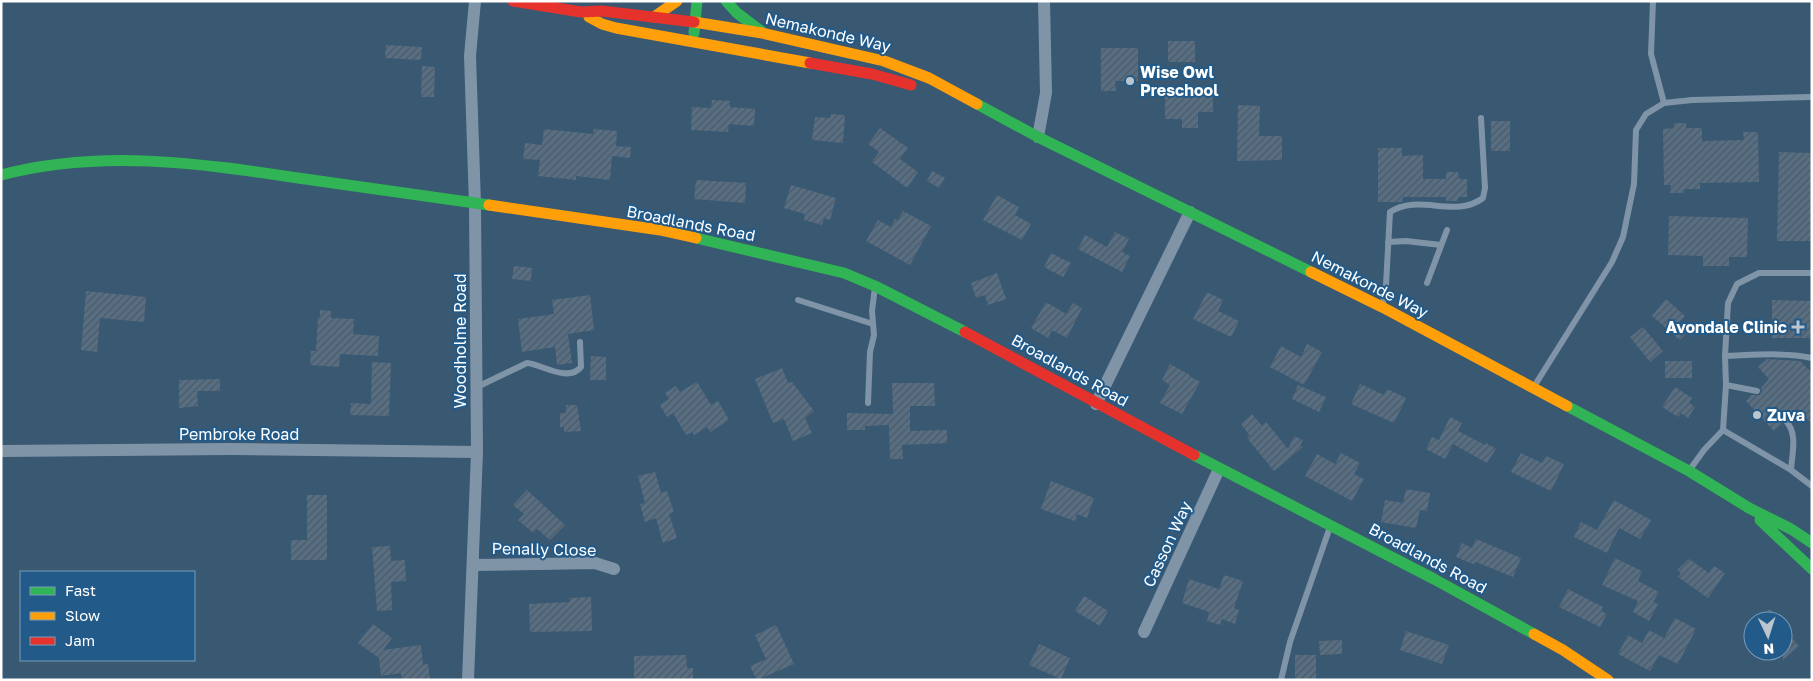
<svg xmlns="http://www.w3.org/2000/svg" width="1813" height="681" font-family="'Golos Text',sans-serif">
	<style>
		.building { fill: url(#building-hatch) }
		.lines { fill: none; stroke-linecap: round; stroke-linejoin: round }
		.lane { stroke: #8094a7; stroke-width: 6 }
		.street { stroke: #8094a7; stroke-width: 12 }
		.fast { stroke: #30b455; stroke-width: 11 }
		.slow { stroke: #ff9f0a; stroke-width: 11 }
		.jam { stroke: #e5322d; stroke-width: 11 }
		.poi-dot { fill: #bac5ce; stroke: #225a89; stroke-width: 2 }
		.labels { text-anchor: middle; stroke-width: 4; stroke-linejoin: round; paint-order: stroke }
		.street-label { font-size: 16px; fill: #fff; stroke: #225a89 }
		.poi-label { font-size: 16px; font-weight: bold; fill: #fff; stroke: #225a89; text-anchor: start }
	</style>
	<defs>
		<pattern id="building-hatch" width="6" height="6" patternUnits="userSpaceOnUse" patternTransform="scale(1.25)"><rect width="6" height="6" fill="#576f84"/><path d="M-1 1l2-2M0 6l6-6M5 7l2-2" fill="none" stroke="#505860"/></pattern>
	</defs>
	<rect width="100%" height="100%" fill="#395872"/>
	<!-- building -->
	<path class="building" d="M1168,41H1195V62H1168Z
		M386,45L422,47L421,60L385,58Z
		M1101,48H1138V81H1115L1116,91H1101Z
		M422,66L435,67L434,97H421Z
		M1183,86H1213V112H1198V128H1182V119H1165V94H1183Z
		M712,100L730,101V107L755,109L754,126L729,124L728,132L691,130L692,107L711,108Z
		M1238,105L1260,106L1259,136H1282V160L1237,161Z
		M831,114L845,115L843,143L812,140L815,117L830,118Z
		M1491,121H1510V151H1491Z
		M1674,123H1686V128H1702V141L1744,140L1743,132H1758L1759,182L1700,183V189H1684V193H1670L1671,185H1664L1663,129L1674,128Z
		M880,128L908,148L900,159L918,172L907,188L872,162L879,152L868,144Z
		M544,129L593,134L594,129L617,131L616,146L631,147L630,158L612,156L610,180L576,176V180L538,176L540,160L523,159L525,143L542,145Z
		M1378,148H1402V156L1423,155V179H1446V172H1458L1459,179H1467V197H1458V201H1446V197H1403L1402,202H1378Z
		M1779,152L1812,153V241H1777Z
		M932,171L945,178L939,188L927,181Z
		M696,180L746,183L745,203L694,199Z
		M791,185L836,198L830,220L824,218L822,225L804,220L805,214L784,208Z
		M997,195L1019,207L1015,215L1031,224L1022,240L983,220Z
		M903,211L931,226L910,265L866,241L878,220L891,227L895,219L898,220Z
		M1669,216L1748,218L1747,257H1729V266H1703V256L1668,255Z
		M1115,232L1129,239L1122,252L1130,256L1122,272L1078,249L1085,235L1107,247Z
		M1051,253L1071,263L1063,277L1044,267Z
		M514,266L532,268L531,281L512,279Z
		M997,273L1006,299L988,305L985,295L976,298L971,283Z
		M86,291L146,297L144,322L100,318L97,352L81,350Z
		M1207,292L1223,300L1218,311L1239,321L1231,337L1193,319Z
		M590,295L594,330L568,334L572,363L557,365L555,347L522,352L518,319L554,314L552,300Z
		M1666,299L1685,316L1679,322L1689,330L1680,340L1652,316Z
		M1772,300L1812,301V338H1772Z
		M1046,302L1066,314L1073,303L1082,308L1067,338L1052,330L1048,338L1031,328Z
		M320,310L331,311V318L354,319L353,334L379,336L378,356L340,354L339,367L310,365L311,351H316L318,317H320Z
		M1643,327L1663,351L1650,362L1630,337Z
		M1307,344L1322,352L1304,385L1270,367L1281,346L1301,357Z
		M591,356L606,357V380H590Z
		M1767,359L1800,361L1812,373V424L1798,409L1789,417L1786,416L1783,417L1781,421L1782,424L1774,431L1746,401L1752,395H1760L1762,391L1761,388L1769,379L1758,367Z
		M1665,361H1692V378H1665Z
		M372,362L391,363L389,416L350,415L351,403L371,404Z
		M1170,364L1190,375L1189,376L1200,382L1182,414L1160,403L1170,385L1162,380Z
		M782,368L788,383L792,382L814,411L805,418L812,433L793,441L784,419L773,423L755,379Z
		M220,379V391H197L198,406L179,408V380Z
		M697,382L711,405L718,401L729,420L710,432L707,427L694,435L692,432L686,435L673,413L667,417L660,405L669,399L665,393L676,386L680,392Z
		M892,383H934L935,406H910V431L947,430V443L902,445L903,459H890L889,425L865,426V430H847V413L893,414Z
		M1360,384L1384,395L1387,389L1406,398L1394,423L1351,404Z
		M1298,385L1326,397L1319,412L1292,399Z
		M1675,387L1692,398L1689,403L1695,407L1688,418L1681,413L1678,417L1662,407Z
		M566,405H577L581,431L564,432V427H560V413H566Z
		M1252,414L1262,426L1266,422L1288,449L1294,436L1303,440L1300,446L1303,447L1274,471L1247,438L1250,436L1241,424Z
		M1450,417L1462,423L1458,431L1485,445L1486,443L1496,449L1487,463L1453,444L1445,459L1426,449L1432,437L1439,440Z
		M1341,453L1360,463L1354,474L1364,479L1352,501L1305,476L1317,454L1335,464Z
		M1521,453L1542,463L1546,456L1564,464L1551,491L1511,472Z
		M655,472L661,493L667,491L674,512L669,514L677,538L663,543L656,518L645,522L640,504L645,503L638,476Z
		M1051,481L1094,498L1087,518L1077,514L1075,521L1041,509Z
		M1406,489L1430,493L1427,511L1420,510L1416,528L1381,522L1385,500L1403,503Z
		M527,490L565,525L550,540L537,529L533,533L518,520L524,514L513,505Z
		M307,495H327V560H291V540H307Z
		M1614,500L1651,520L1640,539L1619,528L1607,553L1574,537L1581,522L1597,530Z
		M1476,539L1521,558L1513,577L1476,562L1473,564L1456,557L1462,543L1472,548Z
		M390,546L391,561L405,560L406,581L391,582L392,610L377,611L372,547Z
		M1615,558L1642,571L1638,581L1659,592L1653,602L1658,604L1649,621L1633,612L1638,601L1602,585Z
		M1689,559L1709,573L1714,566L1725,573L1708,598L1678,577L1681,573L1677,570Z
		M1224,575L1243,581L1234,608L1239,610L1235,624L1222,619L1220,625L1207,621L1209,612L1182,603L1189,579L1219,589Z
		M1568,589L1603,607L1601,611L1607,614L1600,627L1559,607Z
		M1084,596L1108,611L1100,626L1075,611Z
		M591,597L592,631L530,632L529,604L570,602L569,598Z
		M1770,609L1781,621H1756Z
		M1675,618L1696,629L1678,664L1659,655L1650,671L1618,654L1628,635L1642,643L1649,630L1664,638Z
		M373,624L392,638L383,650L421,645L423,665L428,664L430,680H402L401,673L381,676L379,658L358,643Z
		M776,625L794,664L757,680L750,666L766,659L755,635Z
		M1783,629L1799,646L1783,660Z
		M1406,631L1449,645L1442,664L1400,650Z
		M1342,640V654L1320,655L1319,641Z
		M1039,644L1070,658L1061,679L1029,665Z
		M686,655L687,668H693V680H634V656Z
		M1295,655H1316V680H1295Z"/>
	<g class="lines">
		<!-- lane -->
		<path class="lane" d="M1653,1L1651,54L1664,103
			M1388,242L1406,241L1441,245
			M1427,283L1447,230
			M798,300L873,324
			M1383,303L1386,285L1390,212C1419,193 1455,219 1483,198L1485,188L1481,118
			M1725,356C1754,355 1784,352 1812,358
			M1535,385L1612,262L1623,237L1634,184L1636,130L1646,114L1664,103L1692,100L1812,97
			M1726,385L1757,391
			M477,387L527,363C541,364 568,383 581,367L580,342
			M868,403L870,352L874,335L872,311L875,287
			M1786,421C1798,434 1792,453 1791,470
			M1723,430L1791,470L1812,486
			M1691,468L1704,450L1723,430L1726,385L1725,356L1728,303L1737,284L1759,273H1812
			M1281,680L1290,642L1330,527"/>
		<!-- street -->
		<path class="street" d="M1038,137L1046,93L1044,1
			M1096,404L1190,212
			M1,451L229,449L477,452
			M474,565L595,563L614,569
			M1144,632L1219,469
			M468,680L477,452L475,204L470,56L475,1"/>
		<!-- fast -->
		<path class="fast" d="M726,1L737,13L761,31
			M694,33L697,1
			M977,104L1038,137L1311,272
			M1,175C101,149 197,163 298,178C361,187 425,196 489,205
			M696,238L844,273L875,286L965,332
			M1567,406L1689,471L1749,508L1791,529L1812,543
			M1194,455L1434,579L1534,634
			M1760,520L1812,569"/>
		<!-- slow -->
		<path class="slow" d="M589,17L602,24L616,28L810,63
			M654,17L677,1
			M694,22L762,33L884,61L929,78L977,104
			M489,205L660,230L696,238
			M1311,272L1382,307L1567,406
			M1534,634L1563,650L1608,680"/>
		<!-- jam -->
		<path class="jam" d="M513,1L581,12L602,11L694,22
			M810,63L872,74L911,85
			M965,332L1194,455"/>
	</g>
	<!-- markers -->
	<g class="poi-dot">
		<circle cx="1130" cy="81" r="5"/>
		<path d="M1795.5 319.5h5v5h5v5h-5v5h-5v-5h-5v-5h5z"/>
		<circle cx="1757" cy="415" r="5"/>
	</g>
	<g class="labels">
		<!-- street labels -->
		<g class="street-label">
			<text transform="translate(828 32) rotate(13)" y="6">Nemakonde Way</text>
			<text transform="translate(691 223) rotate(11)" y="6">Broadlands Road</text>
			<text transform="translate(1370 284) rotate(27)" y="6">Nemakonde Way</text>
			<text transform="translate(460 341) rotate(-90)" y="6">Woodholme Road</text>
			<text transform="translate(1070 370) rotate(29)" y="6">Broadlands Road</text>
			<text x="239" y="440">Pembroke Road</text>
			<text transform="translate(1167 544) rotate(-65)" y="6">Casson Way</text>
			<text transform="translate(544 549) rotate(1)" y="6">Penally Close</text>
			<text transform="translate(1428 558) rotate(28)" y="6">Broadlands Road</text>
		</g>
		<!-- poi labels -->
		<g class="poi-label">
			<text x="1140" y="78">Wise Owl<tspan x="1140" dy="18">Preschool</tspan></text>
			<text x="1787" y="333" text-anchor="end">Avondale Clinic</text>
			<text x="1767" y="421">Zuva</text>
		</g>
	</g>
	<!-- border -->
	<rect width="1813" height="681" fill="none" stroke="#ffffff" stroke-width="5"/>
	<!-- legend -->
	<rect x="20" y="571" width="175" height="90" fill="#225a89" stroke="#7a9cb8"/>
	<rect x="30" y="587" width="25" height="8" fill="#30b455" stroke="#7a9cb8"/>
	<text x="65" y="596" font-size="15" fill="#ffffff">Fast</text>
	<rect x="30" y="612" width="25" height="8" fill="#ff9f0a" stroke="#7a9cb8"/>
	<text x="65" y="621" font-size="15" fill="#ffffff">Slow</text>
	<rect x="30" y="637" width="25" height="8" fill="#e5322d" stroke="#7a9cb8"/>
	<text x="65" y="646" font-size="15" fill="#ffffff">Jam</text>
	<!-- north arrow -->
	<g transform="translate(1768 636) rotate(176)"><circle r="24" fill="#225a89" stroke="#7a9cb8"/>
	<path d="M0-4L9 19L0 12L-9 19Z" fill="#bac5ce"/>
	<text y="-8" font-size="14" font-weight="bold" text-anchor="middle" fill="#ffffff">N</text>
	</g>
</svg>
